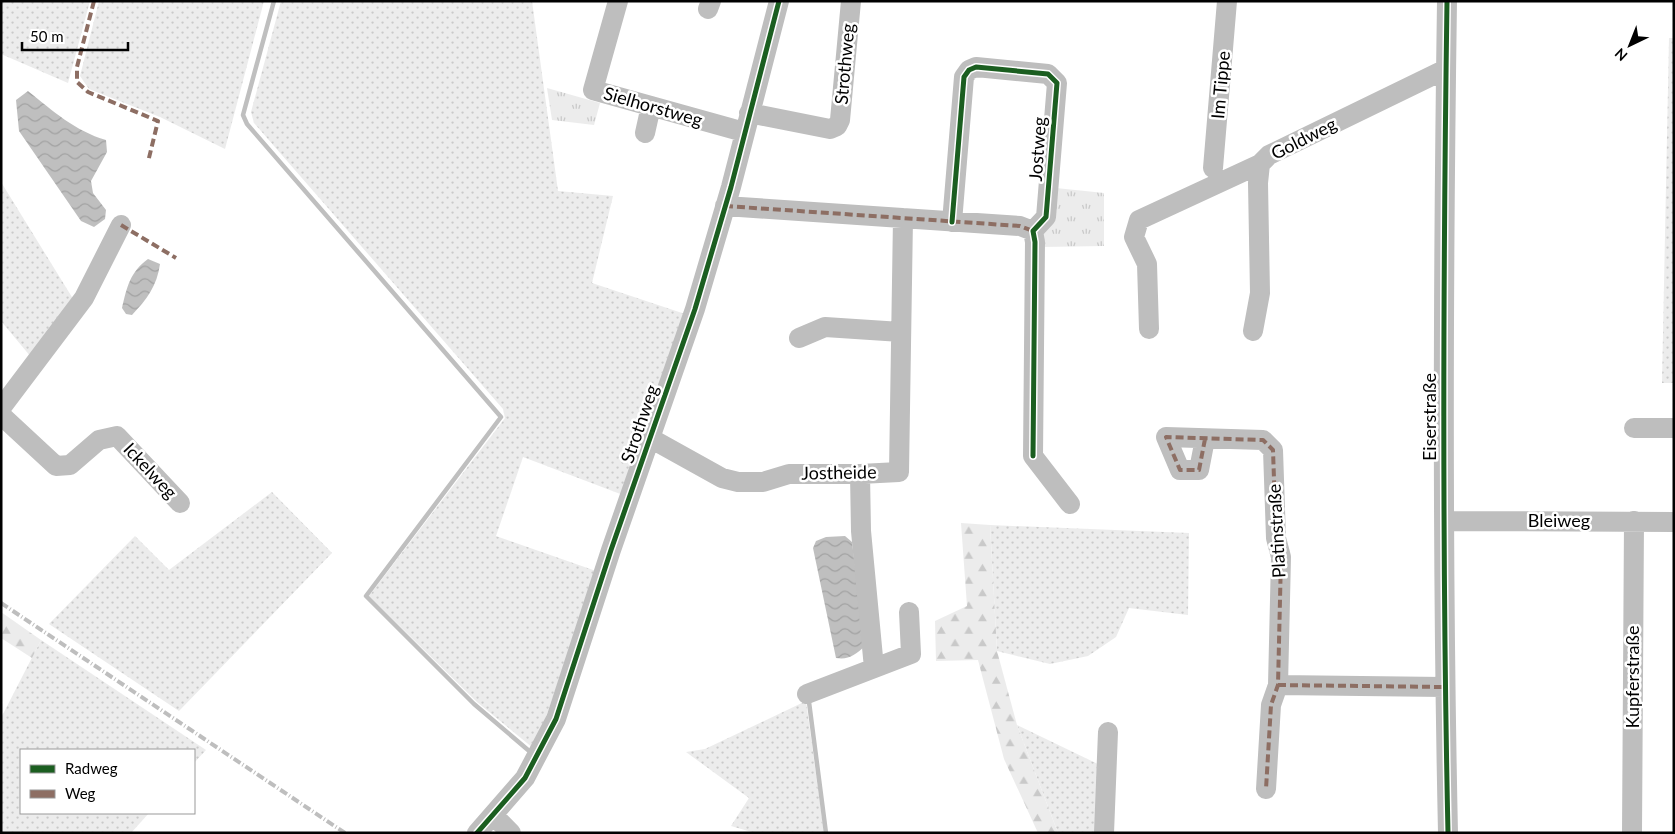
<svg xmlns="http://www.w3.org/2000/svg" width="1675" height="834" font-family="Lato,sans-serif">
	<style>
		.grass { fill: url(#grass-dots) }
		.forest { fill: url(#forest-firs) }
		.park { fill: url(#park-tufts) }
		.water { fill: url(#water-waves) }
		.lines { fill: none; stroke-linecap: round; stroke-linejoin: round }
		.stream { stroke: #bfbfbf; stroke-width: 4.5 }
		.minor { stroke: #bebebe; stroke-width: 20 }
		.rail { stroke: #bebebe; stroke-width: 4; stroke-dasharray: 8 2.5 1 2.5; stroke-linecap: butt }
		.quiet { stroke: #8d6e63; stroke-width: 4; stroke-dasharray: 8 4; stroke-linecap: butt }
		.cycleway-casing { stroke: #fff; stroke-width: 8 }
		.cycleway { stroke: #1b5e20; stroke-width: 5 }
		.labels { text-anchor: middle; stroke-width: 5; stroke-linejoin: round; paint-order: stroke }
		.street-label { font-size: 18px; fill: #000; stroke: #fff }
	</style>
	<defs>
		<pattern id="grass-dots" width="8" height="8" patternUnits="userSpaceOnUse" patternTransform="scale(1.25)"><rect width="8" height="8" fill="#ececec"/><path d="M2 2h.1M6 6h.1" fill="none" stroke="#c9c9c9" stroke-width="1.8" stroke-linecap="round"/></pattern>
		<pattern id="forest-firs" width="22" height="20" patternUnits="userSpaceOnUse" patternTransform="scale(1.25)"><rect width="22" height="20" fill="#ececec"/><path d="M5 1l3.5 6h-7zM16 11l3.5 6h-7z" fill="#c9c9c9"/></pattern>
		<pattern id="park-tufts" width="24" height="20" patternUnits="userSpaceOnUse" patternTransform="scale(1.25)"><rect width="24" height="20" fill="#ececec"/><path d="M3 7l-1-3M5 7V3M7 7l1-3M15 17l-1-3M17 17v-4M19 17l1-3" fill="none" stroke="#c9c9c9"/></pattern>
		<pattern id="water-waves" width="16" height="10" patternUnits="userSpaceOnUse" patternTransform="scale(1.25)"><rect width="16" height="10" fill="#bfbfbf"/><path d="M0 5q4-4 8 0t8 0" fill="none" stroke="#a2a2a2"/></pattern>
	</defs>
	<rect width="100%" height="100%" fill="#fff"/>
	<!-- grass -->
	<path class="grass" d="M1,1H90L68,83L1,54Z
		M99,1H264L225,149L160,117L89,89L80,76Z
		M281,1H532L558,191L613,196L592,283L685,314L623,495L523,457L496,536L596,571L546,717L533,748L477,702L369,596L505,418L503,409L254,123L251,112Z
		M1669,38H1674V383H1662Z
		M1,182L75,302L31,357L1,321Z
		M272,492L332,553L179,711L49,624L135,536L169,570Z
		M990,525L1189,533L1188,615L1129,608L1116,637L1088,656L1050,664L997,651Z
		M41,640L206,750L194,763V750H21V813H149L131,833H1V718Z
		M806,701L824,833H755L731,826L749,798L686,752L705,749Z
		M1017,725L1102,766L1099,833H1058Z"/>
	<!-- forest -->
	<path class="forest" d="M961,523L990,525L997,651L1017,725L1058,833H1038L1004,759L978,660L936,661L935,621L967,606Z
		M1,612L41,640L32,658L1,638Z"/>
	<!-- park -->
	<path class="park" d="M547,88L600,103L594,125L552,120Z
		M1056,188L1104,193V246L1042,247V232Z"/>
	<!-- water -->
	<path class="water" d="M28,91C53,111 75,131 106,140L107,152L91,181L93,193L106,210L105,219L94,227L81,221L19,131L16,100Z
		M148,259L160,264C157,286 147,299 132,315L126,314L122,308C127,287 130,272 148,259Z
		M845,536L852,542L865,646C855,655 849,660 836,658L813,548L816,541L826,537Z"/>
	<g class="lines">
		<!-- stream -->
		<path class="stream" d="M274,1L243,115L247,124L501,417L366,596L474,704L528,750
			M809,702L826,833"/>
		<!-- minor -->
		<path class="minor" d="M618,1L593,90L744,132
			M1447,1C1443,278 1442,556 1448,833
			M708,9L711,1
			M749,113L830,129L837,126L840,120L851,1
			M645,133L651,106
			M1213,168L1227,1
			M725,206L1020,226L1033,231
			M952,222L964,77L969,70L976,67L1048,74L1057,83L1046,217L1033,231L1035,242L1033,456L1070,504
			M1149,329L1147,264L1134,237L1139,220L1260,164
			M1253,331L1260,293L1258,183L1260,164L1269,155L1446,69
			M799,338L825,327L901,332
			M1,408L84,298L121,225
			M1,415L56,466L70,465L99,440L117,436L180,503
			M1634,428H1674
			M650,438L722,478L738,482H763L789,474H860L899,472L903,218
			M1205,439L1199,470H1180L1166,437L1263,440L1273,450L1276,538L1281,557L1278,685L1271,705L1266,789
			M860,474L861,531L874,668
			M1444,521L1674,522
			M1278,685L1444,687
			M807,694L911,654L909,612
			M493,815L511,833
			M477,833L525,778L556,719L611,550L695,309L731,187L779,1
			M1104,833L1108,732
			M1632,833L1634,521"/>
		<!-- rail -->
		<path class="rail" d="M1,603L345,833"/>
		<!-- quiet -->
		<path class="quiet" d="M94,1L77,67V82L88,92L158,121L148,162
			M725,206L1020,226L1033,231
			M121,225L176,258
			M1205,439L1199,470H1180L1166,437L1263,440L1273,450L1276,538L1281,557L1278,685L1271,705L1266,789
			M1278,685L1444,687"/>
		<!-- cycleway casing -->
		<g class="cycleway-casing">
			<path id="cycleway" d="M1447,1C1443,278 1442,556 1448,833
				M952,222L964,77L969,70L976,67L1048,74L1057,83L1046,217L1033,231L1035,242L1033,456
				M477,833L525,778L556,719L611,550L695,309L731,187L779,1"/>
		</g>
		<!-- cycleway -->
		<use href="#cycleway" class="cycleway"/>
	</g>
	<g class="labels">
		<!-- street labels -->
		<g class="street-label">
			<text transform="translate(845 64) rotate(-85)" y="6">Strothweg</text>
			<text transform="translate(1221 85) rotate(-85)" y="6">Im Tippe</text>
			<text transform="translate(653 107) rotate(16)" y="6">Sielhorstweg</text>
			<text transform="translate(1304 139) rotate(-27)" y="6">Goldweg</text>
			<text transform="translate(1038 149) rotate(-86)" y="6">Jostweg</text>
			<text transform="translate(1430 417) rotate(-90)" y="6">Eiserstraße</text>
			<text transform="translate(640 424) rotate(-71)" y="6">Strothweg</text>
			<text transform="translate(150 471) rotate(47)" y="6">Ickelweg</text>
			<text transform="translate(839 473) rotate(-1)" y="6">Jostheide</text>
			<text x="1559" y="527">Bleiweg</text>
			<text transform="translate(1277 531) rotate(-93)" y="6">Platinstraße</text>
			<text transform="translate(1633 677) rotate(-90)" y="6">Kupferstraße</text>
		</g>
	</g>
	<!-- border -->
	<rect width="1675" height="834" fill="none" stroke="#000000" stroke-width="5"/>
	<!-- legend -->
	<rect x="20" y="749" width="175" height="65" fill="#ffffff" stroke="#999999"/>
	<rect x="30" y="765" width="25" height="8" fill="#1b5e20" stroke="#999999"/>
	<text x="65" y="774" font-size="15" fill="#000000">Radweg</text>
	<rect x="30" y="790" width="25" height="8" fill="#8d6e63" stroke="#999999"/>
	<text x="65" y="799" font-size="15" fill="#000000">Weg</text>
	<!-- north arrow -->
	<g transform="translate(1630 45) rotate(223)" stroke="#ffffff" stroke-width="4" paint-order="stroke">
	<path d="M0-4L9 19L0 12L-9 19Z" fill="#000000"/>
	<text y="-8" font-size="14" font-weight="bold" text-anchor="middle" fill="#000000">N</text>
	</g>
	<!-- scale -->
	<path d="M22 42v8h106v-8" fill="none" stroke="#000000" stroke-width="2.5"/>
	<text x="30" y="42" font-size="15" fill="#000000" stroke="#ffffff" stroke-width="4" paint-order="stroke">50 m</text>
</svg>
